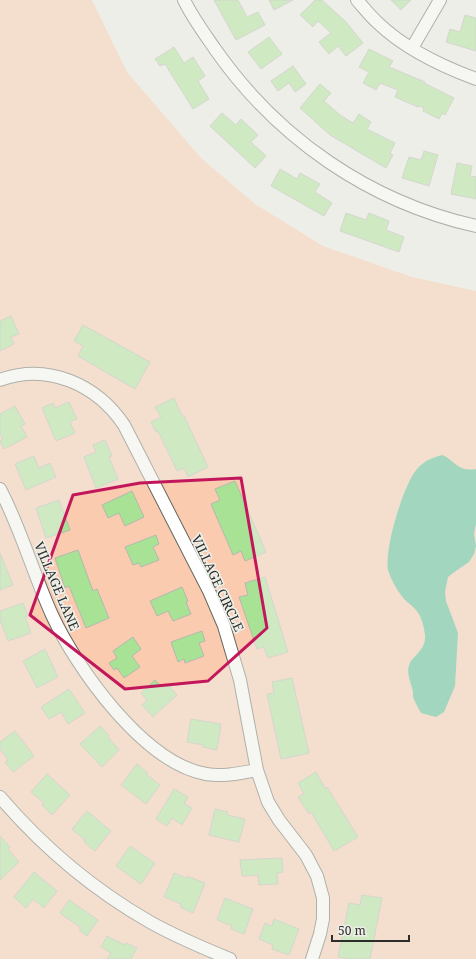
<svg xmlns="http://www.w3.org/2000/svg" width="476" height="959" font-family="'Noto Serif',serif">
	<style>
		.green { fill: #facbae }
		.water { fill: #46b98f }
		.building { fill: #a8e395; stroke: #b4b8b2 }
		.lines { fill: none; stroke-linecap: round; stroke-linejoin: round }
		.street-casing { stroke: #656560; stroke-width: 14 }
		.street { stroke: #fff; stroke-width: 12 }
		.marked { fill: none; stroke: #c2185b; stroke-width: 3; stroke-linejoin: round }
		.labels { text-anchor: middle; stroke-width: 3.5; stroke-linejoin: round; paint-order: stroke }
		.street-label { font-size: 13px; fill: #2d2d2b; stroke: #eeeee8 }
	</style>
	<rect width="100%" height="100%" fill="#eeeee8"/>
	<!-- green -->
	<path class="green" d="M0,0H92L127,72L201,158L255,204L323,246L412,277L476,291V959H0Z"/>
	<!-- water -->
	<path class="water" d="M443,455C457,463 459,472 476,469V524L474,534L476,546L474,554L469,562L453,573L448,577L445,592L446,601L458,633L455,686L444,712L436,717L421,713C418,708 415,702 413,697C413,694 413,690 412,688C410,679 405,671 411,661C417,653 426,648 425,635C424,627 422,617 416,610C413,606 408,603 405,600C398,592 391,580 388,570C384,550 403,485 417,469C424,461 433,457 443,455Z"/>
	<!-- building -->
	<path class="building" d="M214,0H238L247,17L258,12L265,25L236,40Z
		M269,0H293L274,10Z
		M315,0H322L346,22L363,43L346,56L338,46L329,54L319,42L331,33L318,21L313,27L300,15Z
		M391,0H411L401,10Z
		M465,15L476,18V51L446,42L450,29L460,32Z
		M269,37L282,54L261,69L248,52Z
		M174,47L184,63L193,57L205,76L198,81L209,99L193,109L165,64L160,66L155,59Z
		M369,49L393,61L389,67L425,82L424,83L454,98L445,115L442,113L439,119L423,111L424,108L419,106L418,107L395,97L398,90L380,83L376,90L363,83L369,72L359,67Z
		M293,66L306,84L295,92L289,83L278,91L271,81Z
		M320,84L331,93L324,101L340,115L353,123L359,114L371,122L367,129L395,143L390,153L393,155L386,168L330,135L300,108Z
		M222,113L236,125L241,119L258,135L251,142L266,156L255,168L210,126Z
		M424,151L438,155L429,186L402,178L409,157L421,160Z
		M457,163L472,166L470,176L476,177V199L451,194Z
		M280,169L297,179L300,173L320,184L315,192L332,203L324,216L271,186Z
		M346,213L366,220L369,213L389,221L386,230L404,237L399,252L340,231Z
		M11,316L19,334L11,337L14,344L0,351V321Z
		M83,325L150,362L135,389L78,356L83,346L74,341Z
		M174,398L182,416H184L208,467L188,477L184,468L177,471L158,431L156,432L151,422L161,417L155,407Z
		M69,402L77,419L70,422L75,433L56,441L42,408L53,403L55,408Z
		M15,406L25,424L21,426L27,437L4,449L0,441L3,439L0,434V414Z
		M105,440L112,456L109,457L118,479L96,488L84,457L96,452L93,445Z
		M34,456L39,468L50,463L56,477L26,490L15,464Z
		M235,481L266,552L245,561L241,551L233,555L211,504L220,500L215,489Z
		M132,491L144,517L125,526L119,513L108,518L102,505Z
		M59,500L70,530L46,538L36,508Z
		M156,535L159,544L153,547L159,560L141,567L139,563L133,565L125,547Z
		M78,550L93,591L97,589L109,618L86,628L69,586L65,588L55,558Z
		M0,553L13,585L0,590Z
		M265,577L288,652L268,658L264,647L257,649L239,597L248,595L245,583Z
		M182,587L188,601L186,602L191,614L173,621L168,611L157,616L150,601Z
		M23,603L28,616L25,617L31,633L8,641L0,620V611Z
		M202,631L205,641L199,643L204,656L185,663L184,659L178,662L171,642Z
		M133,637L141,649L132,656L140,667L124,678L117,668L114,670L109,663L117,658L113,651Z
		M45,649L58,677L37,688L23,661Z
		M292,678L309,753L281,759L267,694L274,693L272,682Z
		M155,680L163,688L167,684L177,695L153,717L142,705L147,700L141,693Z
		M69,689L85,713L68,724L61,712L49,719L41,707Z
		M191,719L221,724L217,750L203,747V745L187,742Z
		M100,726L109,736L108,737L119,750L102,767L80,744Z
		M15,731L34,756L13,772L5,762L8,760L0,749V742Z
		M137,764L148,773L146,774L160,785L146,804L121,785Z
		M316,772L325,788L327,787L358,837L334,851L311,812L309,814L298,797L304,794L298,783Z
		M47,774L70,795L52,815L42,805L44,803L31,792Z
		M174,789L188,797L184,804L192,808L182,825L172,818L167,826L156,819Z
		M215,809L228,812L227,815L245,819L239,842L209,835Z
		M87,811L111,831L95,851L84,842L85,840L72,829Z
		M0,836L10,847L8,849L19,862L0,880Z
		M130,846L155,863L141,884L116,866Z
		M282,858L283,872L277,873L278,884L259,885L258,875L242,876L240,860Z
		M34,872L57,891L44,908L33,899L26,908L14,897Z
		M174,873L186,878L187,876L205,883L193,913L180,907L181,904L164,897Z
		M362,895L382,898L370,959H348L338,957L349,903L360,905Z
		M225,898L253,909L244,934L231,929L232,926L217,920Z
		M69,900L98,920L87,936L79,930L81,928L60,913Z
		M274,919L299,929L289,955L272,949L273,945L259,939L265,923L272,926Z
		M107,936L125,945L126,943L137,948L131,959H107L111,953L101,947Z"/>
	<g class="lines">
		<!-- street casing -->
		<g class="street-casing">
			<path id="street" d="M184,0C192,17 204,33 215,49C277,138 369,202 476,226
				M357,0C364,8 370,16 378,23C405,49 441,66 476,79
				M412,48L440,0
				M0,380C48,362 97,385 124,425L209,591L224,626L240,680L257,770L268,802L279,820L306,855L317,876L323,898V919L320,934L312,959
				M0,489C21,529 33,573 52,615C77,669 144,763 206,774C223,777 241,773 257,770
				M0,797C42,846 94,890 150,922C175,936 203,948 230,959"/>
		</g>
		<!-- street -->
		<use href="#street" class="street"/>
	</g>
	<!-- marked area -->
	<path d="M0 0H476V959H0ZM241,478L267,628L208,681L125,689L30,615L73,495L140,483Z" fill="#eeeee8" fill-opacity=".55" fill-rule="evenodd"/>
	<path class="marked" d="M241,478L267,628L208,681L125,689L30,615L73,495L140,483Z"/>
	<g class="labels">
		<!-- street labels -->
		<g class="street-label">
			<text transform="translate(218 583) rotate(65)" y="5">VILLAGE CIRCLE</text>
			<text transform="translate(57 586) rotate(67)" y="5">VILLAGE LANE</text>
		</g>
	</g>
	<!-- scale -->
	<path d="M332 935v6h77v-6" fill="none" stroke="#2d2d2b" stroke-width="2"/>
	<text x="338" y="935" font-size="12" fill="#2d2d2b" stroke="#eeeee8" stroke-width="3" paint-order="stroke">50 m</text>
</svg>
